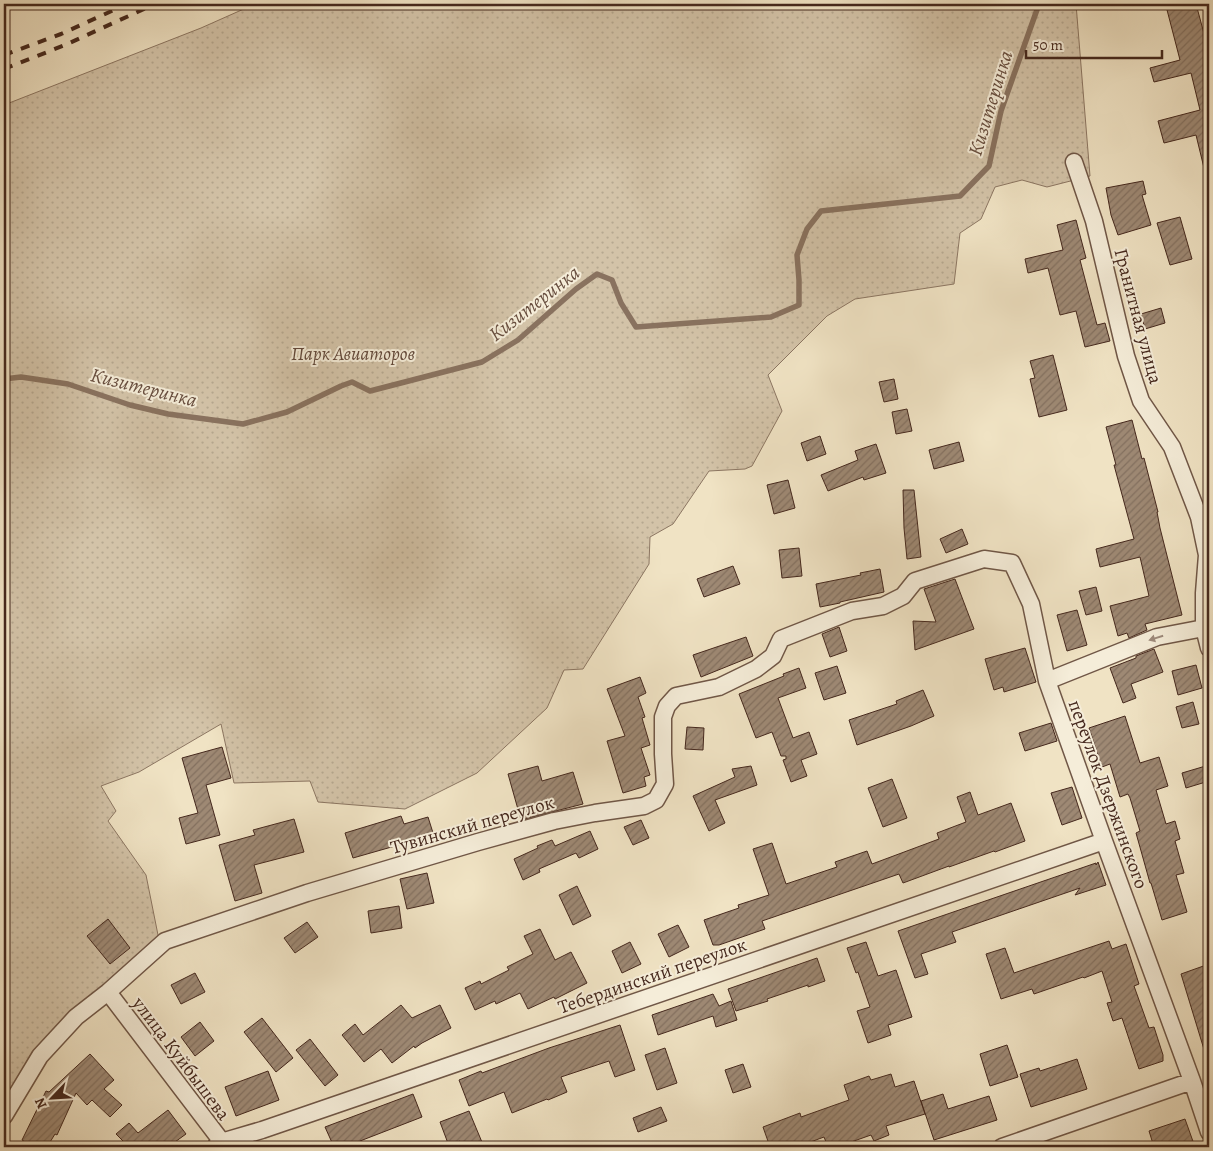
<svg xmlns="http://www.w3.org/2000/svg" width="1213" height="1151" font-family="Alegreya,serif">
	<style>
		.grass { fill: url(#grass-dots); stroke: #8c7662 }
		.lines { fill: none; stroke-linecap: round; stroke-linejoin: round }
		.stream { stroke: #89725f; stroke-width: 5.5 }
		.building { fill: url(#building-hatch); stroke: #45281d }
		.minor-casing { stroke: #705747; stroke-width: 19 }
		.minor { stroke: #f5edd9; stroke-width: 16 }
		.rail { stroke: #45281d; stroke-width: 4; stroke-dasharray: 9 9; stroke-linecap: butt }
		.oneway { fill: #9d8a7b }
		.labels { text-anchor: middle; stroke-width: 4; stroke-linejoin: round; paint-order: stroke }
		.street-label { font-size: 19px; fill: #45281d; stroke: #f5edd9 }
		.park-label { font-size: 19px; font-style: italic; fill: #614739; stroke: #f5edd9 }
		.water-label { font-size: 20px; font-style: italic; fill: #674d3e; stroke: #f5edd9 }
	</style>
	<defs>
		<pattern id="grass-dots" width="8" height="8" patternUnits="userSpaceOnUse" patternTransform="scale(1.25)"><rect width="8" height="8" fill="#d3c3a8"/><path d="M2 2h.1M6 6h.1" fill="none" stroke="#b6a890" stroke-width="1.8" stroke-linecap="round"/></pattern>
		<pattern id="building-hatch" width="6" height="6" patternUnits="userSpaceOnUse" patternTransform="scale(1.25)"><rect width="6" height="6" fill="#9e8974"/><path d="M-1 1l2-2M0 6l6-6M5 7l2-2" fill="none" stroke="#83705f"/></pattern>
	</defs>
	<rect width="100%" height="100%" fill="#f0e3c4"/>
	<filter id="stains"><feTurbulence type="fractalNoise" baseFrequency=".004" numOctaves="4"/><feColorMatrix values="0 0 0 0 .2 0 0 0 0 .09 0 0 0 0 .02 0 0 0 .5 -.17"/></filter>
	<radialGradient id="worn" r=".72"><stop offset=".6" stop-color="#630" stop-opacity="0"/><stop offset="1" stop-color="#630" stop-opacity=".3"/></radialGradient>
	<!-- grass -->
	<path class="grass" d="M255,4H1076L1090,176L1047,187L1022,180L995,187L981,219L960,233L954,284L855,299L827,316L768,375L782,411L752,466L745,469L709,471L673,524L650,537L649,564L583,669L564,670L547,708L477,773L405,809L318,802L310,781L234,783L221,724L139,772L101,786L116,811L108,821L146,875L159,940L105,990L4,1107V105L201,28Z"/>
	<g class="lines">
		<!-- stream -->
		<path class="stream" d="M4,379L21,377L68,384L130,405L168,414L243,424L287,412L341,386L352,382L370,391L482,362L518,340L576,289L597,274L612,280L621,303L636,327L771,317L799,305V280L797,255L807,229L821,211L960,196L989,166L1001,111L1039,4"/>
	</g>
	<!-- building -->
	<path class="building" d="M1177,4H1196L1209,52V167L1204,168L1196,135L1164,143L1158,121L1200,110L1191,73L1154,82L1150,68L1180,60L1166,6Z
		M1143,181L1146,194L1142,195L1151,225L1118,235L1111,215L1106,188Z
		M1180,217L1192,259L1170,265L1157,223Z
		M1076,220L1086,258L1080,260L1097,325L1105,323L1110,341L1085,347L1076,311L1060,315L1048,268L1028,273L1025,259L1063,250L1057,225Z
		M1161,308L1165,323L1145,329L1141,314Z
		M1053,355L1067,410L1039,417L1030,379L1035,378L1030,361Z
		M894,379L898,399L884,402L879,382Z
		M907,409L912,431L896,434L892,412Z
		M1132,420L1142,459L1144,458L1158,512H1157L1160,528L1182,615L1145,624L1147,630L1129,638L1127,633L1118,636L1110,606L1149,596L1140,557L1100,567L1096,549L1134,539L1114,465H1116L1106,427Z
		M820,436L826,454L807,461L801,443Z
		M959,442L964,461L934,469L929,450Z
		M876,444L886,473L864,480L863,477L828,491L821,475L858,460L855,451Z
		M788,480L795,508L774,514L767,485Z
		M903,490H914L921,557L907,559L904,528Z
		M962,529L968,544L946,553L940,539Z
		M799,548L802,576L782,578L779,550Z
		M733,566L740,584L704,597L697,579Z
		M880,569L884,592L840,602V603L820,607L816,584L861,575L860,573Z
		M955,579L974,629L915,650L913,621L936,622L924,589Z
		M1096,587L1102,611L1086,615L1079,591Z
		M1077,610L1087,645L1067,651L1057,615Z
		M839,627L847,651L830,657L822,634Z
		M746,637L753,656L701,677L693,655Z
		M1025,648L1036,682L1004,692L1003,687L994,690L985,659Z
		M1154,649L1163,672L1131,684L1136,698L1123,703L1110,668L1136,658V656Z
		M1196,665L1202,688L1178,695L1172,671Z
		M837,666L846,693L824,700L815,673Z
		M799,668L806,688L778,698L793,738L809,732L817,754L801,760L807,776L791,782L783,760L786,759V756H781L772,732L756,738L739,694L784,676L783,674Z
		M640,677L646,693L638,697L645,717L642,718L650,745L641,748L650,775L644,777L646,786L623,793L607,741L625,736L607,689Z
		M923,690L934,716L911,726L857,745L849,720L897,704L896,701Z
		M1193,702L1199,724L1182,728L1176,707Z
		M1125,716L1140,763L1159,757L1168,786L1156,790L1166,824L1175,821L1180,839L1175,841L1184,873L1176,875L1187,912L1162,920L1151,883H1150L1136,833L1140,831L1130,798L1128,794L1120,797L1110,764L1102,767L1089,728Z
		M1051,723L1057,741L1025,751L1019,733Z
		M687,727L704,728L703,750L685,749Z
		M222,747L231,778L206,785L220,835L186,844L179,818L198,813L182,758Z
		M1209,765V781L1186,788L1182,773Z
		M538,766L542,781L573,772L583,804L521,820L508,774Z
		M751,766L757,785L715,800L725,823L709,831L693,796L735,777L732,769Z
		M892,779L907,818L883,827L868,788Z
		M1072,787L1082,818L1062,825L1051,793Z
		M970,792L978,815L1011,803L1025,841L995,852L994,851L949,867V866L903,883L899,874L762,921L765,929L719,945H713L704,920L739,908L738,905L769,895L753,849L772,843L786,884L837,867L835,862L867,851L872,864L939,839L937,833L966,822L957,797Z
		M401,816L404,824L428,817L434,836L416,841V840L353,858L345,833Z
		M294,819L304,852L254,865L262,893L235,901L219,845L255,835L253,830Z
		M641,820L649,838L633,845L624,827Z
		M590,831L598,849L579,858L576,853L539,869L540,872L523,880L514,859L538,848L537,846L552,840L555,846Z
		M1098,862L1106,885L1075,895L1080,888L952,932L956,942L921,954L928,974L915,978L898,931L1096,863V865Z
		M427,873L434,903L407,909L400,879Z
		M577,886L591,916L573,925L559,895Z
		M399,906L402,928L371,933L368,911Z
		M108,919L130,948L110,964L87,936Z
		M307,922L318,937L295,953L284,938Z
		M678,925L689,947L669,957L658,934Z
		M540,929L555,960L571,952L587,983L555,999L554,997L528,1009L520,993L496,1004L495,1001L475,1010L465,988L480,981L481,984L509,970L507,967L533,954L524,936Z
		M1109,941L1112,949L1126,944L1139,984L1134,986L1149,1028L1154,1027L1163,1055V1061L1139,1069L1122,1018L1113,1021L1107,1003L1112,1002L1102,971L1084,978L1083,977L1034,994L1032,989L1001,999L986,954L1005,948L1014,973Z
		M630,942L641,964L622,973L612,951Z
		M866,942L878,976L896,970L912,1017L888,1025L891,1035L868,1043L857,1011L870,1007L858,972L856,973L847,948Z
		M817,958L825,981L808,987V985L767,999L768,1001L736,1011L728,989Z
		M1209,964V1055L1206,1056L1181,974Z
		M195,973L205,992L181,1004L171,985Z
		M713,994L719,1006L731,1001L737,1020L716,1027L713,1016L658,1035L652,1015Z
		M401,1005L412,1018L440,1005L451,1028L422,1043L415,1048L414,1046L392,1063L381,1049L364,1062L342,1035L355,1024L363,1035Z
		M262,1018L293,1058L276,1072L244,1032Z
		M200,1022L214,1041L195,1056L181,1037Z
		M620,1025L635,1070L615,1077L609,1061L561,1077L567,1092L548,1100L547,1099L512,1113L504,1092L469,1106L459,1080L481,1071L482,1073L549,1048Z
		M310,1039L338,1075L325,1086L296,1050Z
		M1007,1045L1018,1077L990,1086L980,1054Z
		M665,1048L677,1083L657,1090L645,1055Z
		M90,1054L114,1080L104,1089L122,1105L110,1117L92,1100L87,1105L76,1093L57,1135L55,1134L47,1147H34L22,1140L46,1091L49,1092Z
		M1077,1059L1087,1089L1031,1107L1020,1074L1039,1068L1040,1071Z
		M743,1064L751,1087L733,1093L725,1070Z
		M268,1071L279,1100L236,1116L225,1087Z
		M891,1074L895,1087L914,1081L925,1114L886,1126L889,1135L874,1141L871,1135L837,1147H828L824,1137L797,1147H770L763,1127L800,1113L801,1117L849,1100L844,1085L869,1076L871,1080Z
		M413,1094L422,1117L360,1141L362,1147H334L325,1127Z
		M943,1094L948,1109L989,1096L997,1120L934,1140L921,1101Z
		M661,1107L667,1121L638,1132L633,1118Z
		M168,1110L186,1134L168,1147H119L125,1143L116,1134L129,1123L138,1133Z
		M469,1111L484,1147H463L460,1141L449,1146L440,1122Z
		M1185,1119L1195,1147H1154L1149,1131Z"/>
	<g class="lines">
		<!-- minor casing -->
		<g class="minor-casing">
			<path id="minor" d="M1074,162L1094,221L1126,356L1141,401L1172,447L1199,517L1207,555L1204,593V628L1209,648
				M1047,681L1157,637L1204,628
				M108,992L226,1147
				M4,1116L40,1056L76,1017L108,992L165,941L307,893L478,842L554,821L595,813L644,806L656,800L665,784L663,754V717L667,706L676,696L719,687L756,669L773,656L781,639L852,611L883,606L903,596L915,581L984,559L1012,563L1031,604L1047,681L1104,841L1192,1081L1209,1132
				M215,1147L221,1142L262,1130L1104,841
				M1002,1147L1192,1081"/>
		</g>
		<!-- minor -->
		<use href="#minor" class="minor"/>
		<!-- rail -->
		<path class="rail" d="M4,55L61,34L127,4
			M4,69L65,45L155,4"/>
	</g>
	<!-- one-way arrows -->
	<defs><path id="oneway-solid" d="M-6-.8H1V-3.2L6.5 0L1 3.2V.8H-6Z" transform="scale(1.25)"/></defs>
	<use class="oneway" href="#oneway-solid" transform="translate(1156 638) rotate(163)"/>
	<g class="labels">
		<!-- street labels -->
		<g class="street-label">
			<text transform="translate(1139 316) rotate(75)" y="7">Гранитная улица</text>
			<text transform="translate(1109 794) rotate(70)" y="7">переулок Дзержинского</text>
			<text transform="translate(472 824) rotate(-16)" y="7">Тувинский переулок</text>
			<text transform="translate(652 975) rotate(-19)" y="7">Тебердинский переулок</text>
			<text transform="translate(182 1058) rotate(53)" y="7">улица Куйбышева</text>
		</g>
		<!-- park labels -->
		<g class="park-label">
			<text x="353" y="360">Парк Авиаторов</text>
		</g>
		<!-- water labels -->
		<g class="water-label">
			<text transform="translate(990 103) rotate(-73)" y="7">Кизитеринка</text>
			<text transform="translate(534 303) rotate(-38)" y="7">Кизитеринка</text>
			<text transform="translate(144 387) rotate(14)" y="7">Кизитеринка</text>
		</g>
	</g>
	<!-- margin -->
	<rect width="1213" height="1151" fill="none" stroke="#f0e3c4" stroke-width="20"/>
	<rect x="5" y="5" width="1203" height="1141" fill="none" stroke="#45281d" stroke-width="2.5"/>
	<rect x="10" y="10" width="1193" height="1131" fill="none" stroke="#45281d"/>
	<!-- north arrow -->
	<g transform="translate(52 1098) rotate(245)" stroke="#f5edd9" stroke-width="4" paint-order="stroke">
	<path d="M0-4L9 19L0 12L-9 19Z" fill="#45281d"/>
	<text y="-8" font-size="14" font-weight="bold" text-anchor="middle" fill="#45281d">N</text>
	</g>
	<!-- scale -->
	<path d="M1026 50v8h136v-8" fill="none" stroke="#45281d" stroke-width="2.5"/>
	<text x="1033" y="50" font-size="15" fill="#45281d" stroke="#f5edd9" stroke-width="4" paint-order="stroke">50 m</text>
	<rect width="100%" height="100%" filter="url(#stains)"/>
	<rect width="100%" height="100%" fill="url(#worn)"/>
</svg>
